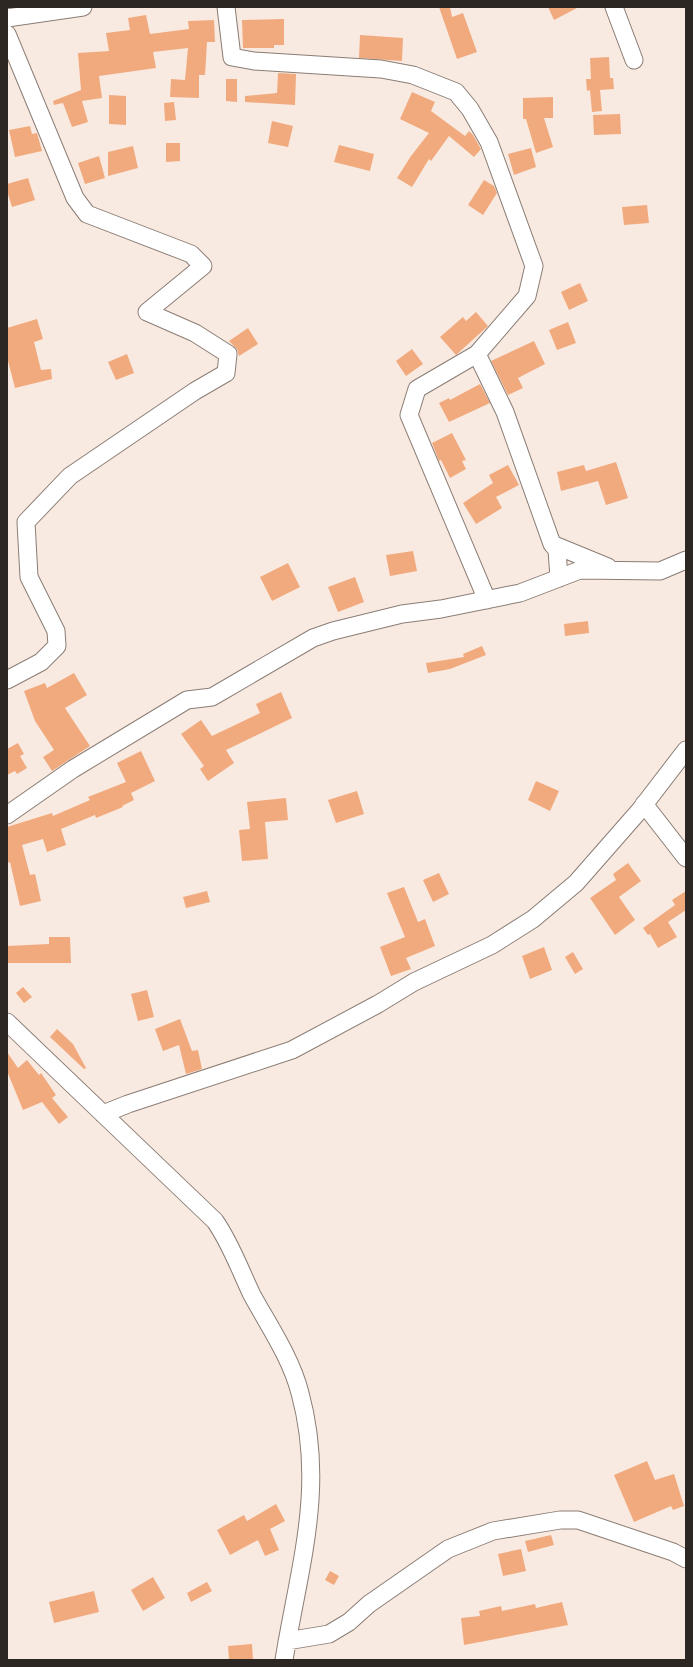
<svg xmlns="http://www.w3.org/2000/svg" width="693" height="1667" font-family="Figtree,sans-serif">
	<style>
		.building { fill: #f1aa7e }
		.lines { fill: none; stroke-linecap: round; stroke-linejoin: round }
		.minor-casing { stroke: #8a7d75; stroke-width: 19 }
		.minor { stroke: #fff; stroke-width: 17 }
	</style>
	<rect width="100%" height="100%" fill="#f9eae1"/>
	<!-- building -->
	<path class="building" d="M439,7H450L452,17L463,13L477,52L457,59Z
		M548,7H579L554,20Z
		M146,15L150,34L189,29L188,21L214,20L215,42H207L205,75H199V98L170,97L171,79L185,80L188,48L153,52L156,68L99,76L102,98L82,101L88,122L72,127L63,103L54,105L53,101L81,90L78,53L109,51L106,33L130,30L128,18Z
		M284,19V45H274V48H243L242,20Z
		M360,35L403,38L402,61L359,58Z
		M609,57L610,78H613L614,89L600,90L602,111L592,112L590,90L587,91L586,79H591L590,58Z
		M278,73L296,74L295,105L245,102V96L277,93Z
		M226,79H237V102L226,101Z
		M412,92L435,102L431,111L465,136L469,131L473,135L481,149L474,157L449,136L431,161L429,159L412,187L397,178L411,156L429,133L400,119Z
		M109,95L126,96V125L109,124Z
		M553,97V118H544L553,147L536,153L526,119H523V98Z
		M174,102L176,120L165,121L164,103Z
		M620,114L621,134L594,135L593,115Z
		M272,121L293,126L288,147L268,143Z
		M30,126L32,134L37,133L42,151L15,157L9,130Z
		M166,143H180V161L166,162Z
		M339,145L374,154L370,171L334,162Z
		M133,146L138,168L108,176V152Z
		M531,148L536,167L514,175L508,154Z
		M99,156L105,178L85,184L78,163Z
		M28,178L35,200L12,207L7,191V184Z
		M484,180L494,186L497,193L483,215L468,205Z
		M647,205L649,223L624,225L622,207Z
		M580,283L588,301L569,310L561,292Z
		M476,312L488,326L456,355L440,337L463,317L466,321Z
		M37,319L43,339L34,342L41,370L51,369L52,379L15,388L7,357V328Z
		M568,322L576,343L557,350L549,330Z
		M248,328L258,344L239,356L237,349L229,341Z
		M534,341L545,364L518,378L523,388L508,395L491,361Z
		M412,349L423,364L406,376L396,361Z
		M127,354L134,373L116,380L108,362Z
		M480,384L490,403L449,422L439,403L449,398L450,400Z
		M452,433L466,460L462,461L466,469L450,478L441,460L439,461L432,443Z
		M616,462L628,498L606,505L598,481L561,491L557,472L584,465L586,471Z
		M508,465L519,485L496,497L502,508L476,524L463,503L493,483L489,475Z
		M413,551L417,571L390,576L386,555Z
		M288,563L300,587L272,601L260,577Z
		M355,577L364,602L338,612L328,587Z
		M588,621L589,633L565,636L564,624Z
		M482,646L486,655L450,669L428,673L426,663L464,657L463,654Z
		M74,673L87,695L65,708L90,746L52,771L43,757L54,750L35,721L24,691L45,683L47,688Z
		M281,692L292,718L226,750L234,763L208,781L200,769L204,766L181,734L201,720L212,736L260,713L256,704Z
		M18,743L24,754L20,756L27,768L17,774L15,771L7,775V749Z
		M141,751L155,781L131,793L134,800L122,806L123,807L96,818L95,815L61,829L66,845L47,852L43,839L22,845L30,875L35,874L41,901L20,906L10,862L7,863V827L52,813L53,816L90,800L88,797L126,782L117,763Z
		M536,781L559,791L550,811L528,800Z
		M357,791L364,814L336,823L328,800Z
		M286,798L288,820L265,822L268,859L242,861L239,830L250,829L247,802Z
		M628,863L641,881L619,897L635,920L615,935L590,898L616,880L613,874Z
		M439,873L449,894L433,902L423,880Z
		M404,887L418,922L425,919L435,946L406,958L411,969L391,976L380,947L405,937L387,893Z
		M207,891L210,902L186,908L183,897Z
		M686,891V910L668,922L677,937L658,948L650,934L648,935L643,928L675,905L672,900Z
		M49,937H70L71,963H8L7,946L49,944Z
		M544,947L552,970L530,979L522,956Z
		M573,952L583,969L575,974L565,957Z
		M23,987L32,997L24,1003L16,993Z
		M147,990L154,1017L138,1021L131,994Z
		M180,1019L192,1051L198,1050L202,1069L186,1074L179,1045L163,1051L155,1029Z
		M57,1029L73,1044L86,1068L84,1069L50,1037Z
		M7,1052L18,1068L27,1060L39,1075L41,1073L56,1095L52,1098L68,1117L59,1124L42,1102L23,1110L7,1071Z
		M647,1461L655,1480L674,1474L684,1506L673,1510L671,1506L634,1522L614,1475Z
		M276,1504L285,1521L270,1529L279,1550L265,1556L258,1540L230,1555L217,1530L244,1515L247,1521Z
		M551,1535L554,1545L528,1552L525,1541Z
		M521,1549L526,1571L503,1576L498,1554Z
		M330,1571L339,1576L334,1585L325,1580Z
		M153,1577L165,1598L143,1611L131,1590Z
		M207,1582L212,1591L191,1602L187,1593Z
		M94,1591L99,1612L54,1623L49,1602Z
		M562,1602L568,1625L464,1645L461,1618L480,1616L479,1611L501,1606L502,1611L535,1604L536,1608Z
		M252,1644L253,1660H229L228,1646Z"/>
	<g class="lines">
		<!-- minor casing -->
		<g class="minor-casing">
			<path id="minor" d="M226,7L232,57L254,61L381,69L413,75L456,92L470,109L489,142L534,266L527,296L477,354L417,389L409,415L487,600
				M614,7L634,60
				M7,18L83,7
				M7,34L75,198L87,214L191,254L203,266L147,312L195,333L228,354L226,373L195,391L70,476L26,522L29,577L56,631L57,646L41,662L7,680
				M477,354L505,412L552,544L557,550L559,578
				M552,544L608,567
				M644,804L686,858
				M7,815L73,769L187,700L212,697L313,638L333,631L402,614L441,609L520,593L580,570L660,571L686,560
				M7,1022L215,1221C231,1244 240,1270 252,1295C269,1326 291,1358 300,1393C326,1488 299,1567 284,1660
				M103,1114L128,1104L292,1050L378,1004L414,982L492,945L533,919L576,883L640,810L686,750
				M287,1641L329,1634L349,1622L369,1604L448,1549L493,1531L560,1520H578L673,1552L686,1559"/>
		</g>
		<!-- minor -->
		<use href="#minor" class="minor"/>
	</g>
	<!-- border -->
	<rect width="693" height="1667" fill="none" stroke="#2d2724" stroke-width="16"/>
</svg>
